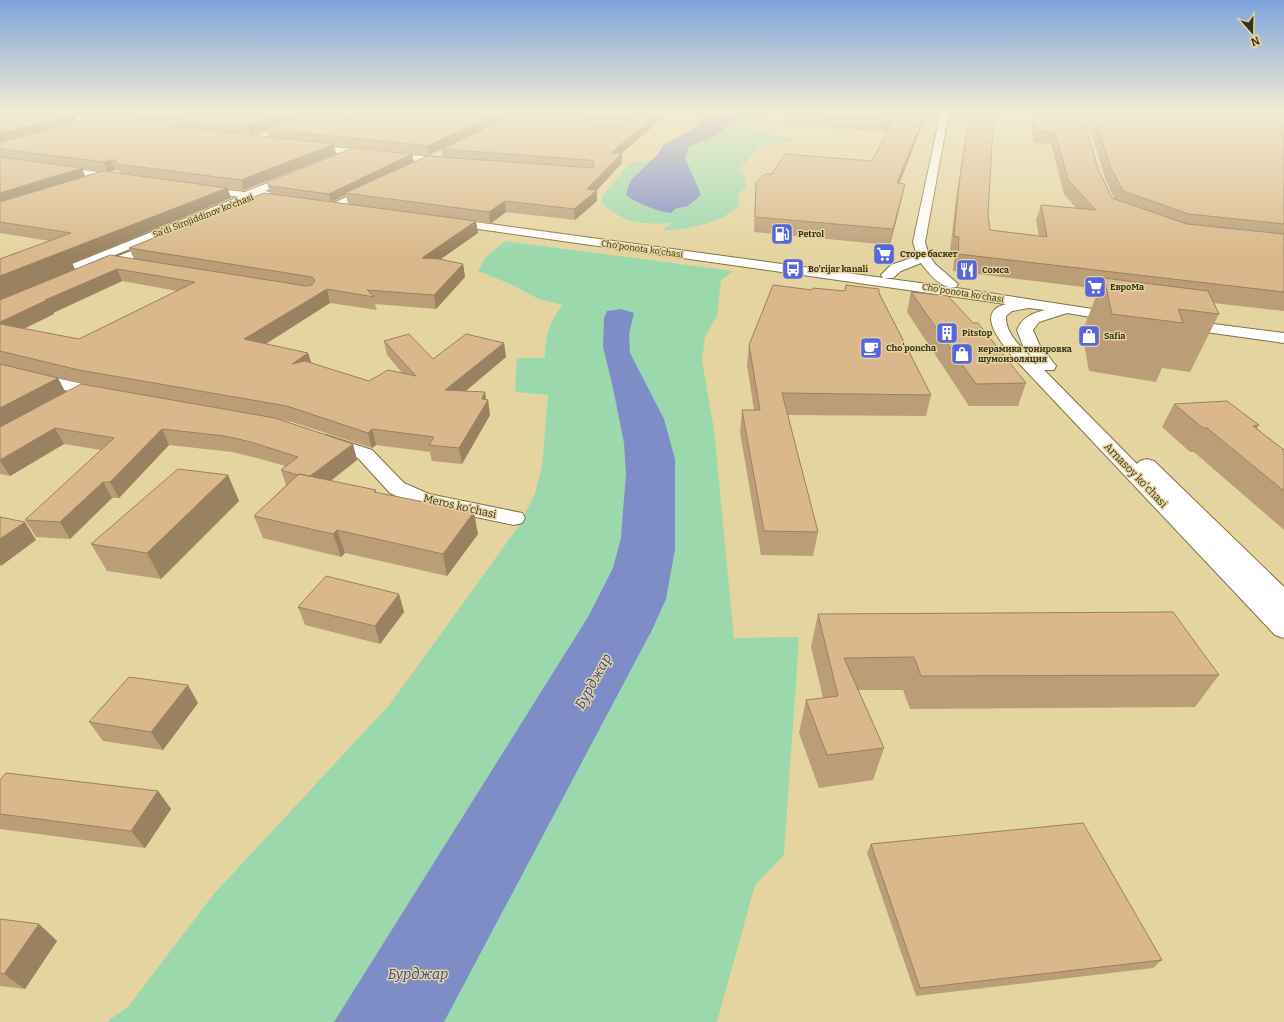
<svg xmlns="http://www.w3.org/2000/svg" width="1284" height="1022" font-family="Bitter,serif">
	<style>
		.green { fill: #9bd9ad }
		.water { fill: #7f8dc7 }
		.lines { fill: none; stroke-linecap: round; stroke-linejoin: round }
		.minor-casing { stroke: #817240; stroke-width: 2 }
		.tertiary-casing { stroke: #817240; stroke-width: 2 }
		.secondary-casing { stroke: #817240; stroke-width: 2 }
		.minor { fill: #fff; fill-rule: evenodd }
		.tertiary { fill: #fff; fill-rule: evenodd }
		.secondary { fill: #fff; fill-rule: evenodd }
		.wall { fill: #bb9e78; fill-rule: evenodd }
		.shaded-wall { fill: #998161 }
		.building { fill: #dab88b; stroke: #998161 }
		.labels { text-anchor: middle; stroke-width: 3; stroke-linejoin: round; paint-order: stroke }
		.far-street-label { font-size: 9px; fill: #38321d; stroke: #e4d4a0 }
		.far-poi-label { font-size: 9px; font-weight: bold; fill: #38321d; stroke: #e4d4a0; text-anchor: start }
		.street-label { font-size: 11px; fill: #38321d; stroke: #e4d4a0 }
		.near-water-label { font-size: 14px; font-style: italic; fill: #3c4890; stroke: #e4d4a0 }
	</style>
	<rect width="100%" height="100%" fill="#e4d4a0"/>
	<!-- green -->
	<path class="green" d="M744,111H774L753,132L800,140L760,146L738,171L745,176L746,186L738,194L739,205C722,224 687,229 662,231L672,223C639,224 627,225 602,203L603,195L630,163L651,160L632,179L651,206L662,212L688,206L691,177L685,158L689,146L709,139L719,133L731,122L740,118Z
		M505,241L733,271L721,280L717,316L705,337L702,360L714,429L734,638L799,637L784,855L755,885L717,1022H106L128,1007L213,895L390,704L516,530L535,494L542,466L548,395L515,392L517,358H545C545,337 549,321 563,305L539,299L508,283L478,271L485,258Z"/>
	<!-- water -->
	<path class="water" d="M709,111H744L740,118L731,122L719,133L709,139L689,146L685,158L701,195L688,206L675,209L671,213C659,212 636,203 626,195L628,187L632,179L658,154L663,145L698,126L701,119Z
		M621,309L634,313L629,334L630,353L664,419L675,459V549L666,599L652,630L444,1022H334L588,617L613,568L621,538L623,511L626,474L624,443L613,388L603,347L604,318L607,311Z"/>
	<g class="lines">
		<!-- minor casing -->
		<g class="minor-casing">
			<path id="minor" d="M71,111H79L77,116L111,122L115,125L111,128L69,120L68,118Z
				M326,111H339L252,142H246L245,140Z
				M523,111H534L502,128H496L495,126Z
				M941,111H949L925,242L929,255L935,264L958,284L956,287C942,290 929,274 921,263L901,271L893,278H883L881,275L891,265L917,256L913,242Z
				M306,144L433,157L438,160L433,163L303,149V145Z
				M296,172L301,175L300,177L250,197L246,198L241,195L242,193Z
				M375,184L380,187L379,189L337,209L333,210L327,207L329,205Z
				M0,365L109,390L112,394L109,398L103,399L0,375Z
				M326,435L372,450L404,483L429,494L522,513L525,518L522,523L514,525L415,504L390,493L358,458L319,445L316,441L319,437Z"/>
		</g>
		<!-- tertiary casing -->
		<g class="tertiary-casing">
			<path id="tertiary" d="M266,191L270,192L273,198L272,200L260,201L259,198L252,199L0,302V293L246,194Z
				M159,240L163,241L165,244L163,247L103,272H93L91,269L93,266Z"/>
		</g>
		<!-- secondary casing -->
		<g class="secondary-casing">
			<path id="secondary" d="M0,159L122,175L127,178L122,181L0,165Z
				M199,186L284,197L290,200L284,203L195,191L194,189L195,187Z
				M447,218L963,289L1125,314L1128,317L1125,320L1120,322L1067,313L1039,322L1033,330L1039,344L1056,366L1054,370H1044L1137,464L1140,461L1147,459L1154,461L1284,587V638L1275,635L1012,356C1002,343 974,312 1006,304L443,224L441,222ZM1029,308L1045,310C1033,313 1022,317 1017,330L1023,346L1033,359C1022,348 1005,334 1006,316L1012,311Z
				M1182,320L1284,333V343L1177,328L1174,325L1177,322Z"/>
		</g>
		<!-- minor -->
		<use href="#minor" class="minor"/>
		<!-- tertiary -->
		<use href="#tertiary" class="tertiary"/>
		<!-- secondary -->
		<use href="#secondary" class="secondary"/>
	</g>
	<!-- wall -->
	<path class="wall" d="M0,111H70L69,113L77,122L92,118L79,116L77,111H320L310,115L325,117L324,111H519L516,113L501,112L502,120L429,155L334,145L336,154L244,190L228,188L231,198L72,263L75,269L134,259L129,248L272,194L269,190L267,182L412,154L414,162L443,157L442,149L531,114V111H671L622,153V163L597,190V201L575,220L506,212L490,224L476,222L478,233L440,259L463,264L465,277L436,309L375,304L377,310L330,303L265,344L308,353L311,363L369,381L403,374L387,355L384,341L433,359L504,343L506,357L465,391L485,392L486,400H488L490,415L462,464L432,461L430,452L376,445L372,448L292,422L279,419L353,444L357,460L331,481L376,490V492L478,534L447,576L345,553L341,557L263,538L254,516L286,485L281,470L285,466L257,458L232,452L169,445L119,498H112L70,539L36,537L25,520L101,450L64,444L10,476L0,474V364L66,392L84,384L0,364V259L50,241L0,233ZM114,114L116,120L97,118ZM266,130L268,137L252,135ZM82,169L102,171L85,176ZM115,170L119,171L121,173L108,172ZM346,195L348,204L332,202ZM122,281L177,291L79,339L23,329L54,314L53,313Z
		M788,111H940L938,119L925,118L899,183L905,184L902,198L890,245L754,232L755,197L756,183L772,174L872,161L887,132L784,124L785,112Z
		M950,111H996L992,143L988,215L990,230L1039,236L1036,220L1041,205L1076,208L1064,194L1051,144L1033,143L1031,111H1081L1098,169L1112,198H1114L1106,181L1085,111H1284V311L1213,303L1219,314L1190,372L1162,368L1156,382L1089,371L1082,332L1099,289L953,271L955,253L950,252L956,198L968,122L949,120Z
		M812,290L879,293L931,395L926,416L787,415L818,532L813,556L761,555L740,432L742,410H754L747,365L749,345Z
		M911,292L1026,383L1018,406H969L907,312Z
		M1174,404L1259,425L1257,429L1284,450V530L1194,452H1190L1162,427Z
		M228,475L239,501L161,579L107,571L91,544Z
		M399,594L404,612L380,644L305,625L298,607Z
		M818,614L1219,675L1195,707L910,709L903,690H858L884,748L873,780L819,788L799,733L806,700L823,698L811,647Z
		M198,703L163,750L103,741L89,722Z
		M0,780L158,791L171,809L145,848L0,829Z
		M871,844L1162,960L1153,968L916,996L867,853Z
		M0,919L39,924L57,941L25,989L0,986Z"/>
	<!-- shaded-wall -->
	<path class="shaded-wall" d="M64,111H70L67,116L74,115L78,123L0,144V133Z
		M93,111H123L113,113L114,114L96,118Z
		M293,111H320L268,129H266V130L251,135L248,126Z
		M501,111L502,120L429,155L427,146Z
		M661,111H671L611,162V153Z
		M926,111H927L925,118L894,197L897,183Z
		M334,144L336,154L244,190L241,180Z
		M622,153V163L597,190V201L575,220L574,209L587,189Z
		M412,154L414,162L345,193L346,195L331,202L329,194Z
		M111,160L115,170L107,172L103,162Z
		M82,168L86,178L0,205V193Z
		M905,184L902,198L890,245L893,229Z
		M227,188L231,198L72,263L76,272L0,304V276Z
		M505,201L506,212L490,224L489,212Z
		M476,221L478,233L424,271L422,258Z
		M463,264L465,277L436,309L434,295Z
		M117,269L122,281L53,313L54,314L5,338L0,328V322L45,300Z
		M327,289L330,303L250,354L244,339Z
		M504,343L506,357L448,406L445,390Z
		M308,353L313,368L292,364Z
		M58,378L66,393L0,428V408Z
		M485,392L486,402L488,400L490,415L462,464L459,448Z
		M55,428L64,444L10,476L0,461V460Z
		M162,429L169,445L119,498L110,482Z
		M372,429L376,445L372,448L368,433Z
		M353,444L357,460L313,494L308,478Z
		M228,475L239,501L161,579L147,553Z
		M103,482L112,498L70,539L60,522Z
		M474,512L478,534L447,576L443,554Z
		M25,522L36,540L1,566L0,564V539Z
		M337,530L345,553L341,557L333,534Z
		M399,594L404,612L380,644L375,626Z
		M188,685L198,703L163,750L151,732Z
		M158,791L171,809L145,848L131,831Z
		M39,924L57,941L25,989L4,974Z"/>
	<!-- building -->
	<path class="building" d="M0,111H64V112L74,115L0,133Z
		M118,111H293L248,126L113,113Z
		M351,111H501L427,146L266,129L309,115L358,121L363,117V115L358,112Z
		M568,111H661L611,153H622L587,189L597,190L574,209L505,201L489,212L345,193L427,156L593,168L594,162L589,160L442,149L518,113L557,116L588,126H628L633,122L629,118L589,117Z
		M788,111H926L897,183L905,184L893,229L755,217L756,183L765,174H772L785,154L872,161L893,121L785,112Z
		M970,111H996L992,143L988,215L990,230L1047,237L1041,205L1096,210L1068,180L1055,132L1037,131L1035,111H1081L1098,169L1112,198L1187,224L1284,234V292L958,254L959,237L954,236L959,184Z
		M1092,111H1284V224L1189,214L1123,191L1111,168Z
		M93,118L334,144L241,180L117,164L115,160H111L103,162L0,149V142Z
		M353,148L412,154L329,194L270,186L267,182Z
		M0,157L82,168L0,193Z
		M103,171L227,188L0,276V259L71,233L0,222V202Z
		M264,193L476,221L422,258L439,259L463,264L434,295L367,290L374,297L327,289L244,339L308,353L292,364L305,361L369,381L388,370L416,376L384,341L409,334L433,359L466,334L504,343L445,390L485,392L482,399L488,400L459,448L429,445L434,437L372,429L368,433L287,406L79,370L0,351V324L79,339L195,282L117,269L45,300H47L0,322V300L110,255L306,286L312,285L315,280L312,277L129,248Z
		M70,260L0,288V287Z
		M1104,278L1208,291L1219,314L1178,309L1183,323L1112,314Z
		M773,285L812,290L813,288L845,291L846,285L879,289V293L931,395L782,393L818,532L764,531L742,410H760L749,345Z
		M911,292L948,296L973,323H978L1026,383L976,384Z
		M0,364L58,378L0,408Z
		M81,384L275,418L353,444L310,476L299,474L298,475L281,470L298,457L251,442L225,436L162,429L110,482H103L60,522L25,520L114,438L55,428L0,460V427Z
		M1227,401L1259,425L1253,426L1284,450V491L1207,428H1203L1174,404Z
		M178,469L228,475L147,553L91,544Z
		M299,474L376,490L374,492L474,512L443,554L337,530L333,534L254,516Z
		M0,517L25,522L0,539Z
		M326,576L399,594L375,626L298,607Z
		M1173,612L1219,675L921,676L914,657L844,658L884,748L827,755L806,700L838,696L818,614Z
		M129,677L188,685L151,732L89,722Z
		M6,773L158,791L131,831L0,814V780Z
		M1083,823L1162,960L920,988L871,844Z
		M0,919L39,924L4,974L0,973Z"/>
	<!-- sky -->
	<linearGradient id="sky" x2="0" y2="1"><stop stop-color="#7ea4db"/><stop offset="0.44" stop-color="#f3ecd4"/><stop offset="1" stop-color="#f3ecd4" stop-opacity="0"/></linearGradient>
	<rect width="1284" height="254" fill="url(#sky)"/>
	<!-- icons -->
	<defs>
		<g id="fuel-square" transform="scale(1.15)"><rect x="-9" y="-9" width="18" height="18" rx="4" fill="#5666dd" stroke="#e4d4a0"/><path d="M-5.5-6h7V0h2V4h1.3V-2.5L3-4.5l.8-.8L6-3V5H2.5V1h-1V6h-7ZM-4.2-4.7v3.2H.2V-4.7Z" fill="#fff"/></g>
		<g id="supermarket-square" transform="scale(1.15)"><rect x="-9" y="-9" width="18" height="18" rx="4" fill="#5666dd" stroke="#e4d4a0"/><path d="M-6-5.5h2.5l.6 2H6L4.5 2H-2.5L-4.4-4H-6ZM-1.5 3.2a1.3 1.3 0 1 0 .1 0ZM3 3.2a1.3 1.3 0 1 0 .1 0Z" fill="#fff"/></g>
		<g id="bus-square" transform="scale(1.15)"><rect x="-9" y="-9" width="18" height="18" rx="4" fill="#5666dd" stroke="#e4d4a0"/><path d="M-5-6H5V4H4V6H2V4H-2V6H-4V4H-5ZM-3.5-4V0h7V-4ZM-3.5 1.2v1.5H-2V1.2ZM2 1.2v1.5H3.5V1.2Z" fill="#fff"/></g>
		<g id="restaurant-square" transform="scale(1.15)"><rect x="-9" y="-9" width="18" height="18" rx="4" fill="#5666dd" stroke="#e4d4a0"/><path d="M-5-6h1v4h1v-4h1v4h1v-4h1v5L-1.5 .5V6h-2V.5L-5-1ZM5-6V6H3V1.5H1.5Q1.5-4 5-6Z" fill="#fff"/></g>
		<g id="building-square" transform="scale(1.15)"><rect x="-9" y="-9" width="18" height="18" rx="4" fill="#5666dd" stroke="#e4d4a0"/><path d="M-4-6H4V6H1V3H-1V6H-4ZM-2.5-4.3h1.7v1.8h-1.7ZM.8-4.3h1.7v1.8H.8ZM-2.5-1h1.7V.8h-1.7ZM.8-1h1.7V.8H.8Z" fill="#fff"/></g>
		<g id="shop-square" transform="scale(1.15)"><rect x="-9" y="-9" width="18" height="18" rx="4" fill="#5666dd" stroke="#e4d4a0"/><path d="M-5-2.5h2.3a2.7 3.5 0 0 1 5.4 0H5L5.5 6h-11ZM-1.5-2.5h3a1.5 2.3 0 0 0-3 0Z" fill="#fff"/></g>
		<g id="cafe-square" transform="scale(1.15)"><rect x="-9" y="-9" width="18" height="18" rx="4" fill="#5666dd" stroke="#e4d4a0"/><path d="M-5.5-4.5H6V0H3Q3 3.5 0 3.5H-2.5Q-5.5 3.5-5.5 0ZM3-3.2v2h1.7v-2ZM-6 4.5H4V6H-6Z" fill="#fff"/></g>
	</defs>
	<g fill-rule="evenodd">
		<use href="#fuel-square" x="782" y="234"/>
		<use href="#supermarket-square" x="884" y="254"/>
		<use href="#bus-square" x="793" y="269"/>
		<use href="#restaurant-square" x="967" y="270"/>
		<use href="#supermarket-square" x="1095" y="287"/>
		<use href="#building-square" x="947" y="333"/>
		<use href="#shop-square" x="1089" y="336"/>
		<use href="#cafe-square" x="871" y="348"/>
		<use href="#shop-square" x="962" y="354"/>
	</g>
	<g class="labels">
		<!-- far-street labels -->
		<g class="far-street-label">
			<text transform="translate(203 216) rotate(-21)" y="3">Sa'di Sirojiddinov ko'chasi</text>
			<text transform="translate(642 249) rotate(8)" y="3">Cho'ponota ko'chasi</text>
			<text transform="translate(963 293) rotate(9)" y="3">Cho'ponota ko'chasi</text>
		</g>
		<!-- far-poi labels -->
		<g class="far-poi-label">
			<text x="798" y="237">Petrol</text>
			<text x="900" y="257">Сторе баскет</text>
			<text x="808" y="272">Bo'rijar kanali</text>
			<text x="982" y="273">Сомса</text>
			<text x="1110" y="290">ЕвроМа</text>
			<text x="962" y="336">Pitstop</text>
			<text x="1104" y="339">Safia</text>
			<text x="886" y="351">Choʻponcha</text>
			<text x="978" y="352">керамика тонировка<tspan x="978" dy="10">шyмоизоляция</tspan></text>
		</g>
		<!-- street labels -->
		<g class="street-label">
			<text transform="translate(1136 475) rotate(46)" y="4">Arnasoy ko'chasi</text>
			<text transform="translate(460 506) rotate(13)" y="4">Meros ko'chasi</text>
		</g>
		<!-- near-water labels -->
		<g class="near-water-label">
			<text transform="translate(593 681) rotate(-61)" y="5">Бурджар</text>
			<text x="418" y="979">Бурджар</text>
		</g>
	</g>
	<!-- north arrow -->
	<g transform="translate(1252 32) rotate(160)" stroke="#e4d4a0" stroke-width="3" paint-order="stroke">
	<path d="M0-3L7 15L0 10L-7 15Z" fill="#38321d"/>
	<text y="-6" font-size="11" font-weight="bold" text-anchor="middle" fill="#38321d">N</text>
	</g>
</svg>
